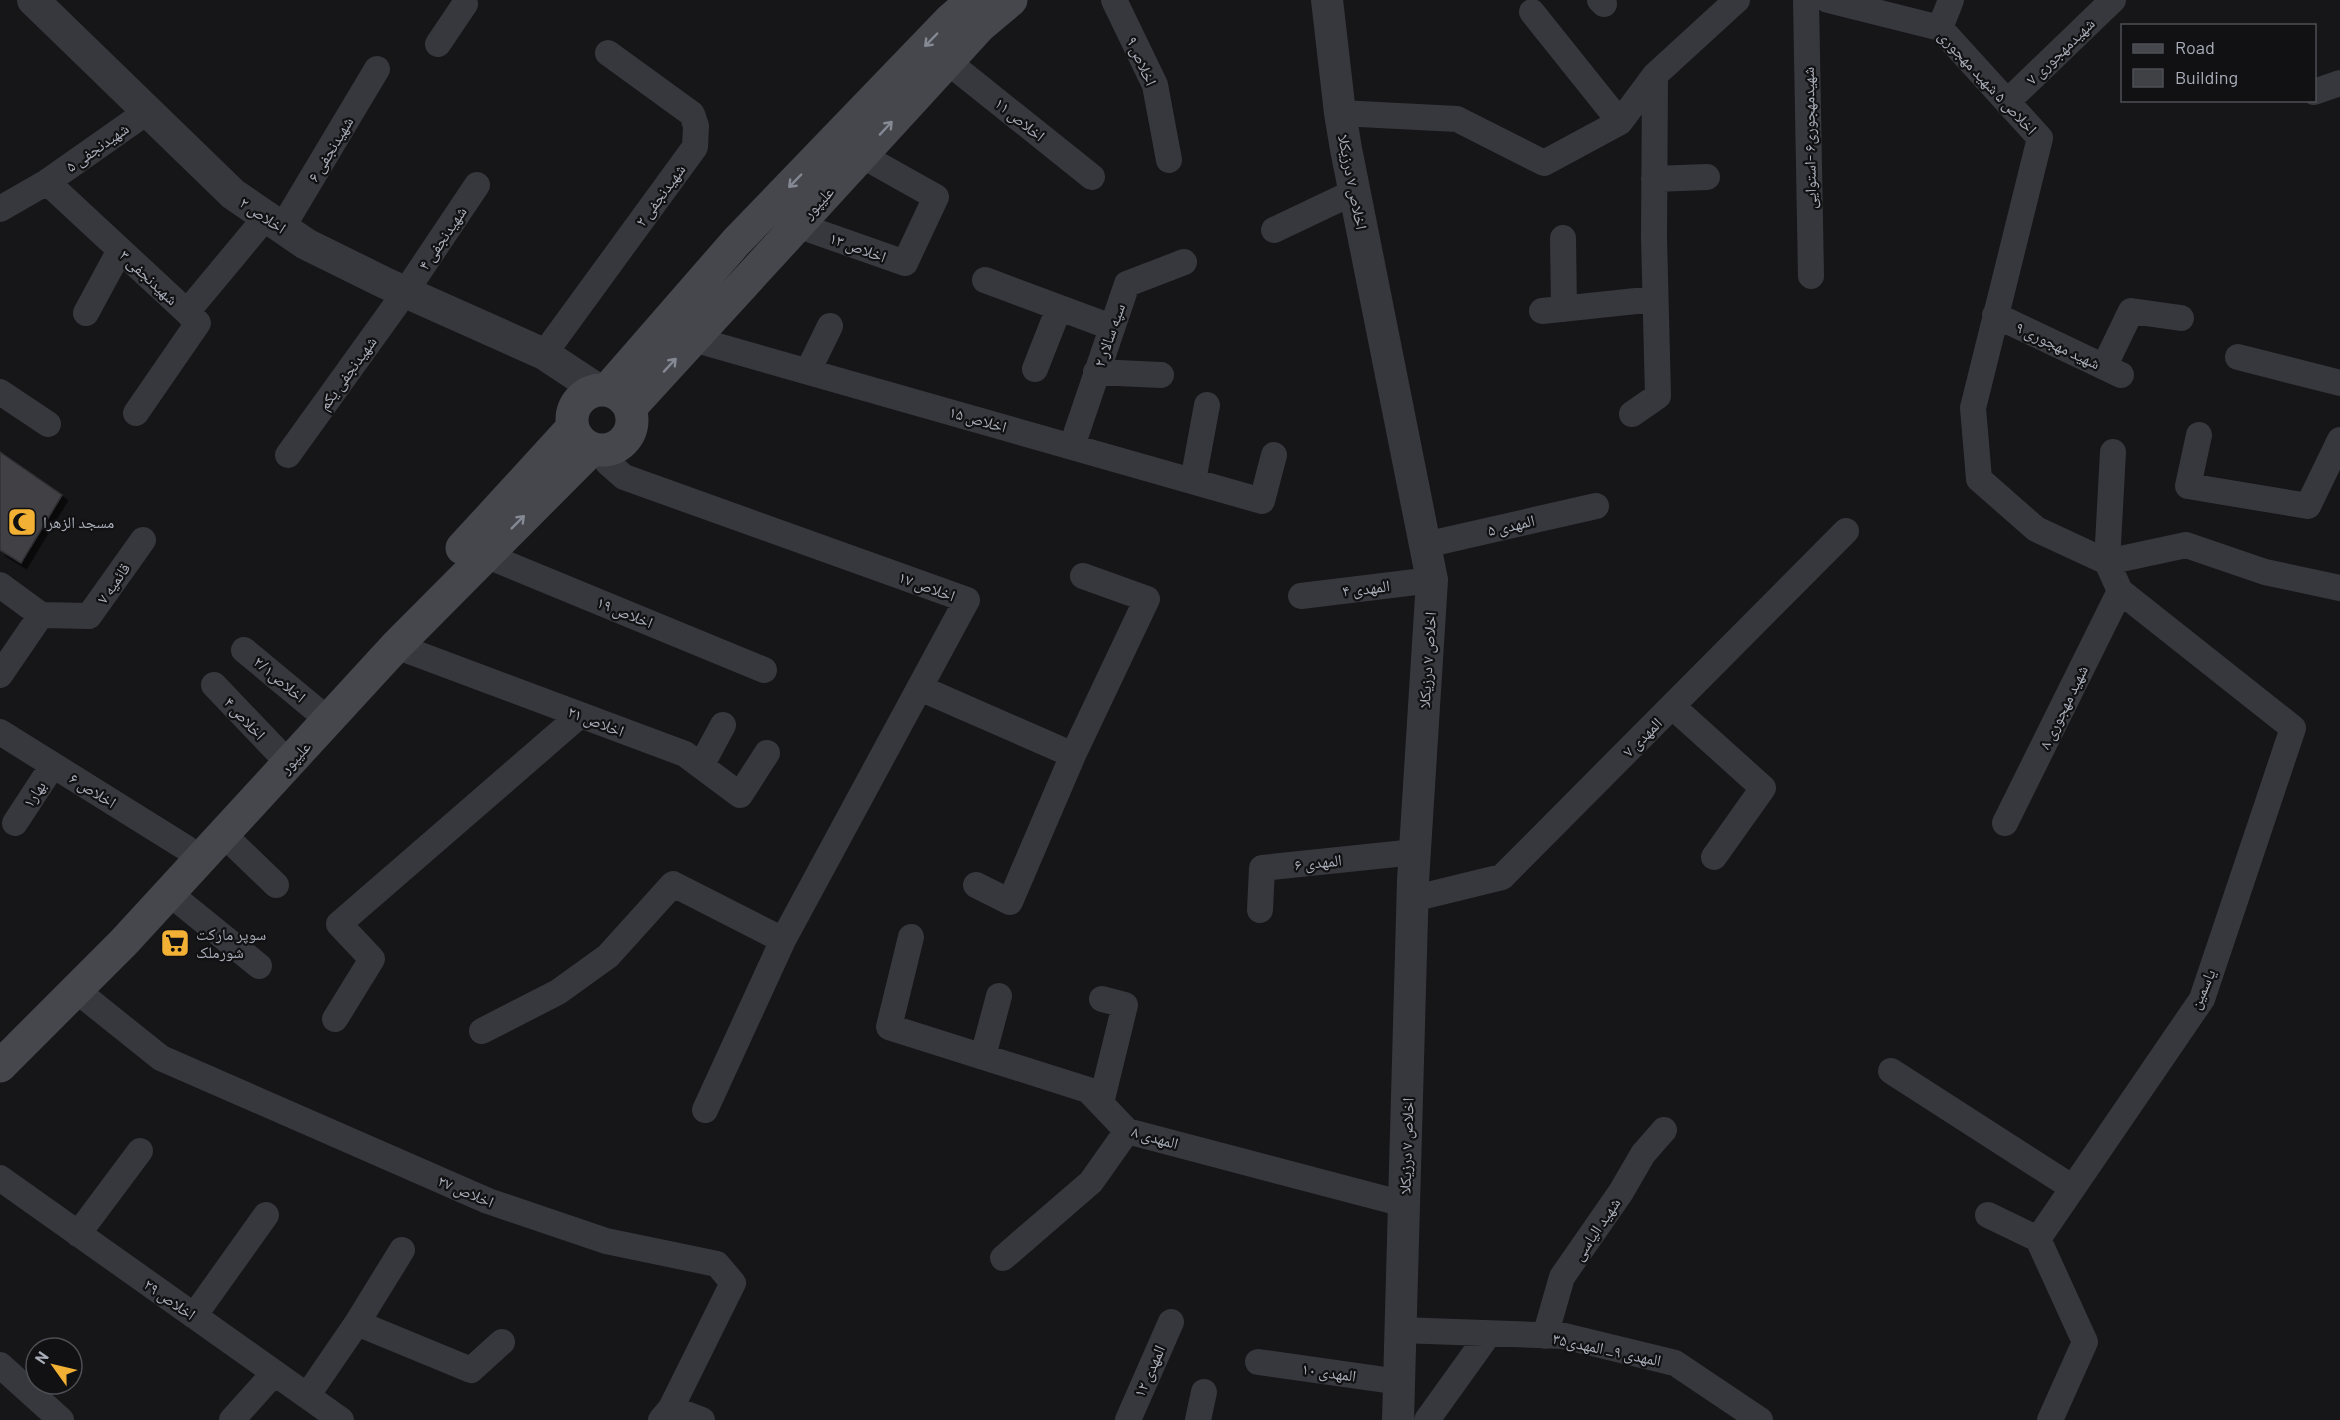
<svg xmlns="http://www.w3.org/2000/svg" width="2340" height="1420" font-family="Barlow,'Noto Naskh Arabic',sans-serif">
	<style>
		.building { fill: #404145; stroke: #303034; stroke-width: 1.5; filter: url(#shadow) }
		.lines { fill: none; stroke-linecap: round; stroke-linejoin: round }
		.minor { stroke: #37383d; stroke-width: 26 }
		.tertiary { stroke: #37383d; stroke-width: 32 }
		.secondary { stroke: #45474d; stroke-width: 33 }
		.oneway { stroke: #858993 }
		.labels { text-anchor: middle; stroke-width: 4.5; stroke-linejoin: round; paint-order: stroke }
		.street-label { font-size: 16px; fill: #a8adb8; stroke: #111113 }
		.poi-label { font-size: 16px; fill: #a8adb8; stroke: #111113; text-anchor: start }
	</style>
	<defs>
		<filter id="shadow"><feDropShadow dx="5.5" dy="5.5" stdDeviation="0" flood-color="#0009"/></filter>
	</defs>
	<rect width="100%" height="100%" fill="#161618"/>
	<!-- building -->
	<path class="building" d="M0,452L62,495L21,563L0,550Z"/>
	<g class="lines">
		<!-- minor -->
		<path class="minor" d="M1114,0L1155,85L1169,160
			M1600,0L1604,4
			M1806,0L1811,276
			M1828,0L1940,28L2040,138L1973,408L1979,479L2036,529L2107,562L2186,545L2265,572L2340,588
			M1532,12L1620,122
			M1940,28L1951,0
			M438,44L465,4
			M947,61L1092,177
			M2314,92L2340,83
			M2007,102L2113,0
			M1340,113L1457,119L1544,163L1620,122L1655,75L1737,0
			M1654,179L1707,177
			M47,182L187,312L266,217
			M0,209L47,182L148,111
			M797,225L905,263L936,197L861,155
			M282,228L377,69
			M1274,230L1354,192
			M1563,238L1564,309
			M985,280L1111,327
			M1542,311L1655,299
			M86,313L120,250
			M1995,315L2121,375
			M693,339L1262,501L1274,455
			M544,354L695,147L696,126L692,114L608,53
			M2238,357L2340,383
			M2104,367L2131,311L2181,318
			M1035,369L1059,308
			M808,371L830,326
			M1096,372L1161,375
			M0,392L48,424
			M136,413L198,323L187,312
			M1632,414L1658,396L1654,237L1655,75
			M2199,435L2188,486L2308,506L2340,440
			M1072,446L1127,284L1184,262
			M602,451L608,463L624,477L967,600L783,940L705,1110
			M288,455L406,291L477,185
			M1193,481L1207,405
			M1425,545L1596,506
			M485,555L764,670
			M0,585L41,615L0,675
			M1301,596L1432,580
			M41,615L89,616L143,540
			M396,646L685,754L740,795L767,753
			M244,650L315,709
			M214,685L277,751
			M920,688L1073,755L1010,902L976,885
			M1672,706L1763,788L1714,857
			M0,732L186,848
			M1073,755L1147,599L1083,576
			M701,766L723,725
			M15,823L53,765
			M2005,823L2120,591
			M223,834L276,885
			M169,893L259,966
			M1412,899L1502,877L1846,531
			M1260,910L1262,868L1415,852
			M911,937L889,1027L1088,1090L1127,1131L1404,1204
			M76,990L161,1058L488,1201L606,1241L717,1264L733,1283L671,1408L661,1420
			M335,1019L372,959L339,924L580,715
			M482,1031L558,992L608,956L673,884L783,940
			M983,1056L999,996
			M1891,1071L2073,1188
			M1101,1103L1125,1005L1102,999
			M0,1178L341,1420
			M1988,1215L2038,1239
			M78,1234L140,1151
			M1003,1258L1091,1182L1127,1131
			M194,1316L266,1215
			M357,1323L402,1250
			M1400,1330L1564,1336L1675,1363L1760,1420
			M1545,1336L1562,1277L1621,1192L1643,1154L1664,1130
			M1258,1362L1400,1382
			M0,1365L61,1420
			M307,1396L357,1323L471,1370L502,1342
			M671,1408L702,1420
			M232,1420L274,1373
			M1128,1420L1171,1322
			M1198,1420L1204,1392
			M1427,1420L1488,1335
			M2050,1420L2085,1342L2038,1239L2202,999L2293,728L2120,591L2107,562L2113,452"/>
		<!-- tertiary -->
		<path class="tertiary" d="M33,0L233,194L306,244L385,283L544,354L597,389
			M1327,0L1340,113L1346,149L1432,580L1413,881L1398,1420"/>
		<!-- secondary -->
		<path class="secondary" d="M572 420a30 30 0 1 1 60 0a30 30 0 1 1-60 0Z
			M607,390L736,242L950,20L973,0
			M630,408L980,26L1011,0
			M462,548L572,428
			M0,1066L124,942L396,646L592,449"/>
	</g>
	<!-- one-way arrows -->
	<defs><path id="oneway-shaft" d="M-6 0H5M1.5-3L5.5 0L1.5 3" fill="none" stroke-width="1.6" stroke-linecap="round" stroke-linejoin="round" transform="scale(1.5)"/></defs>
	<g class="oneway">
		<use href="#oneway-shaft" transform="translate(931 40) rotate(134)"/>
		<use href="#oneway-shaft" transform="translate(886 128) rotate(-47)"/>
		<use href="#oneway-shaft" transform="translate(795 181) rotate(134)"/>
		<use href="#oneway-shaft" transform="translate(670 365) rotate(-47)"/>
		<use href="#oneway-shaft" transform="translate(518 522) rotate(-45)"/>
	</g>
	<!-- icons -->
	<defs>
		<g id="mosque-square" transform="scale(1.5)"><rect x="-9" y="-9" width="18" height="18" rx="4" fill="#f2b134" stroke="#111113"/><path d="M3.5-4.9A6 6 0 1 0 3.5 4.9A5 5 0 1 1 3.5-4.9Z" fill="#111"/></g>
		<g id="supermarket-square" transform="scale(1.5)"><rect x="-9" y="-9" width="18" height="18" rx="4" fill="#f2b134" stroke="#111113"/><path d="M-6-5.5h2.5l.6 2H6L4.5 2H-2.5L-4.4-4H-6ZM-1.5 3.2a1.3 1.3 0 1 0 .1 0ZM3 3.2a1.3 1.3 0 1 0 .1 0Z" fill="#111"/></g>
	</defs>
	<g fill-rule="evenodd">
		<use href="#mosque-square" x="22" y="522"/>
		<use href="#supermarket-square" x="175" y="943"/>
	</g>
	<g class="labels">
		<!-- street labels -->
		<g class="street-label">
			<text transform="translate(2060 51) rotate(-44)" y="6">شهیدمهجوری ۷</text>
			<text transform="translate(1142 61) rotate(66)" y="6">اخلاص ۹</text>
			<text transform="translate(1988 82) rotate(47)" y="6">اخلاص ۵ شهید مهجوری</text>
			<text transform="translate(1020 119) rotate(39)" y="6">اخلاص ۱۱</text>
			<text transform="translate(1809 138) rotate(-91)" y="6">شهیدمهجوری۶ -استوایی</text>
			<text transform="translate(97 147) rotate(-35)" y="6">شهیدنجفی ۵</text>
			<text transform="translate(330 149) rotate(-59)" y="6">شهیدنجفی ۶</text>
			<text transform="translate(1353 182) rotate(79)" y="6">اخلاص ۷ درزیکلا</text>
			<text transform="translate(660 195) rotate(-54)" y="6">شهیدنجفی ۲</text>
			<text transform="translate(818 202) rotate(-47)" y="6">علیپور</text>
			<text transform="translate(263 215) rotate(34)" y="6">اخلاص ۲</text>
			<text transform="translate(442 238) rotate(-56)" y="6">شهیدنجفی ۴</text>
			<text transform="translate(858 247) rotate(20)" y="6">اخلاص ۱۳</text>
			<text transform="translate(149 277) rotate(43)" y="6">شهیدنجفی ۳</text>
			<text transform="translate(1109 335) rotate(-71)" y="6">سپه سالار ۲</text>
			<text transform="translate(2058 345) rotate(25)" y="6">شهید مهجوری ۹</text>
			<text transform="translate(347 373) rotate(-54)" y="6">شهیدنجفی یکم</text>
			<text transform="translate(978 419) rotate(16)" y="6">اخلاص ۱۵</text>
			<text transform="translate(1511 525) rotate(-13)" y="6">المهدی ۵</text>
			<text transform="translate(113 583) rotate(-55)" y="6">قائمیه ۷</text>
			<text transform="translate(927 586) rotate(20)" y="6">اخلاص ۱۷</text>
			<text transform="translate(1366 588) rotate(-7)" y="6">المهدی ۴</text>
			<text transform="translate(625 612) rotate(22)" y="6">اخلاص ۱۹</text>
			<text transform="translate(1427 660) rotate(-86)" y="6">اخلاص ۷ درزیکلا</text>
			<text transform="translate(280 679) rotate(40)" y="6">اخلاص۲/۱</text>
			<text transform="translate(2063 707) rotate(-64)" y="6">شهید مهجوری ۸</text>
			<text transform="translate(245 718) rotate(47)" y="6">اخلاص ۴</text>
			<text transform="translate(596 721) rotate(21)" y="6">اخلاص ۲۱</text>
			<text transform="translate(1642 737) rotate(-45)" y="6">المهدی ۷</text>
			<text transform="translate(295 757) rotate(-48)" y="6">علیپور</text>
			<text transform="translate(93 790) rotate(32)" y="6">اخلاص ۶</text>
			<text transform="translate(34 794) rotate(-57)" y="6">بهار۱</text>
			<text transform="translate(1318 862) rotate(-6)" y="6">المهدی ۶</text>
			<text transform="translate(2202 989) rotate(-66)" y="6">یاسمین</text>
			<text transform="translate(1155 1137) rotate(16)" y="6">المهدی ۸</text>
			<text transform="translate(1406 1146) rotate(-88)" y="6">اخلاص ۷ درزیکلا</text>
			<text transform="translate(466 1191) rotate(23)" y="6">اخلاص ۲۷</text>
			<text transform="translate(1596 1229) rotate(-56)" y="6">شهید الیاسی</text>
			<text transform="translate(170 1299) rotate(35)" y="6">اخلاص ۲۹</text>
			<text transform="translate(1607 1349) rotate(12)" y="6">المهدی ۹_ المهدی۳۵</text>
			<text transform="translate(1149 1371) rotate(-66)" y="6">المهدی ۱۲</text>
			<text transform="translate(1329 1372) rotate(8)" y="6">المهدی ۱۰</text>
		</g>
		<!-- poi labels -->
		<g class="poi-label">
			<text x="43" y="528">مسجد الزهرا</text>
			<text x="196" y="940">سوپر مارکت<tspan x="196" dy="18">شورملک</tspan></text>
		</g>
	</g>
	<!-- legend -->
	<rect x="2121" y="24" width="195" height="78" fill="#111113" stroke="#4d4f55" stroke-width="1.5"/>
	<rect x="2133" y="44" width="30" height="9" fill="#45474d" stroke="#4d4f55" stroke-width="1.5"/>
	<text x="2175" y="54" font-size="18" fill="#a8adb8">Road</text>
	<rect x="2133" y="69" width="30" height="18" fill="#404145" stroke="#4d4f55" stroke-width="1.5"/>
	<text x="2175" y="84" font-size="18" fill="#a8adb8">Building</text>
	<!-- north arrow -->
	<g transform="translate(54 1366) rotate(304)"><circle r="28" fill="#111113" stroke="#4d4f55" stroke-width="1.5"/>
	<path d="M0-4.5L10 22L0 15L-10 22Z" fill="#f2b134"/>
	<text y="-9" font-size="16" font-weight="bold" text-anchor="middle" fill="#a8adb8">N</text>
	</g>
</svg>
